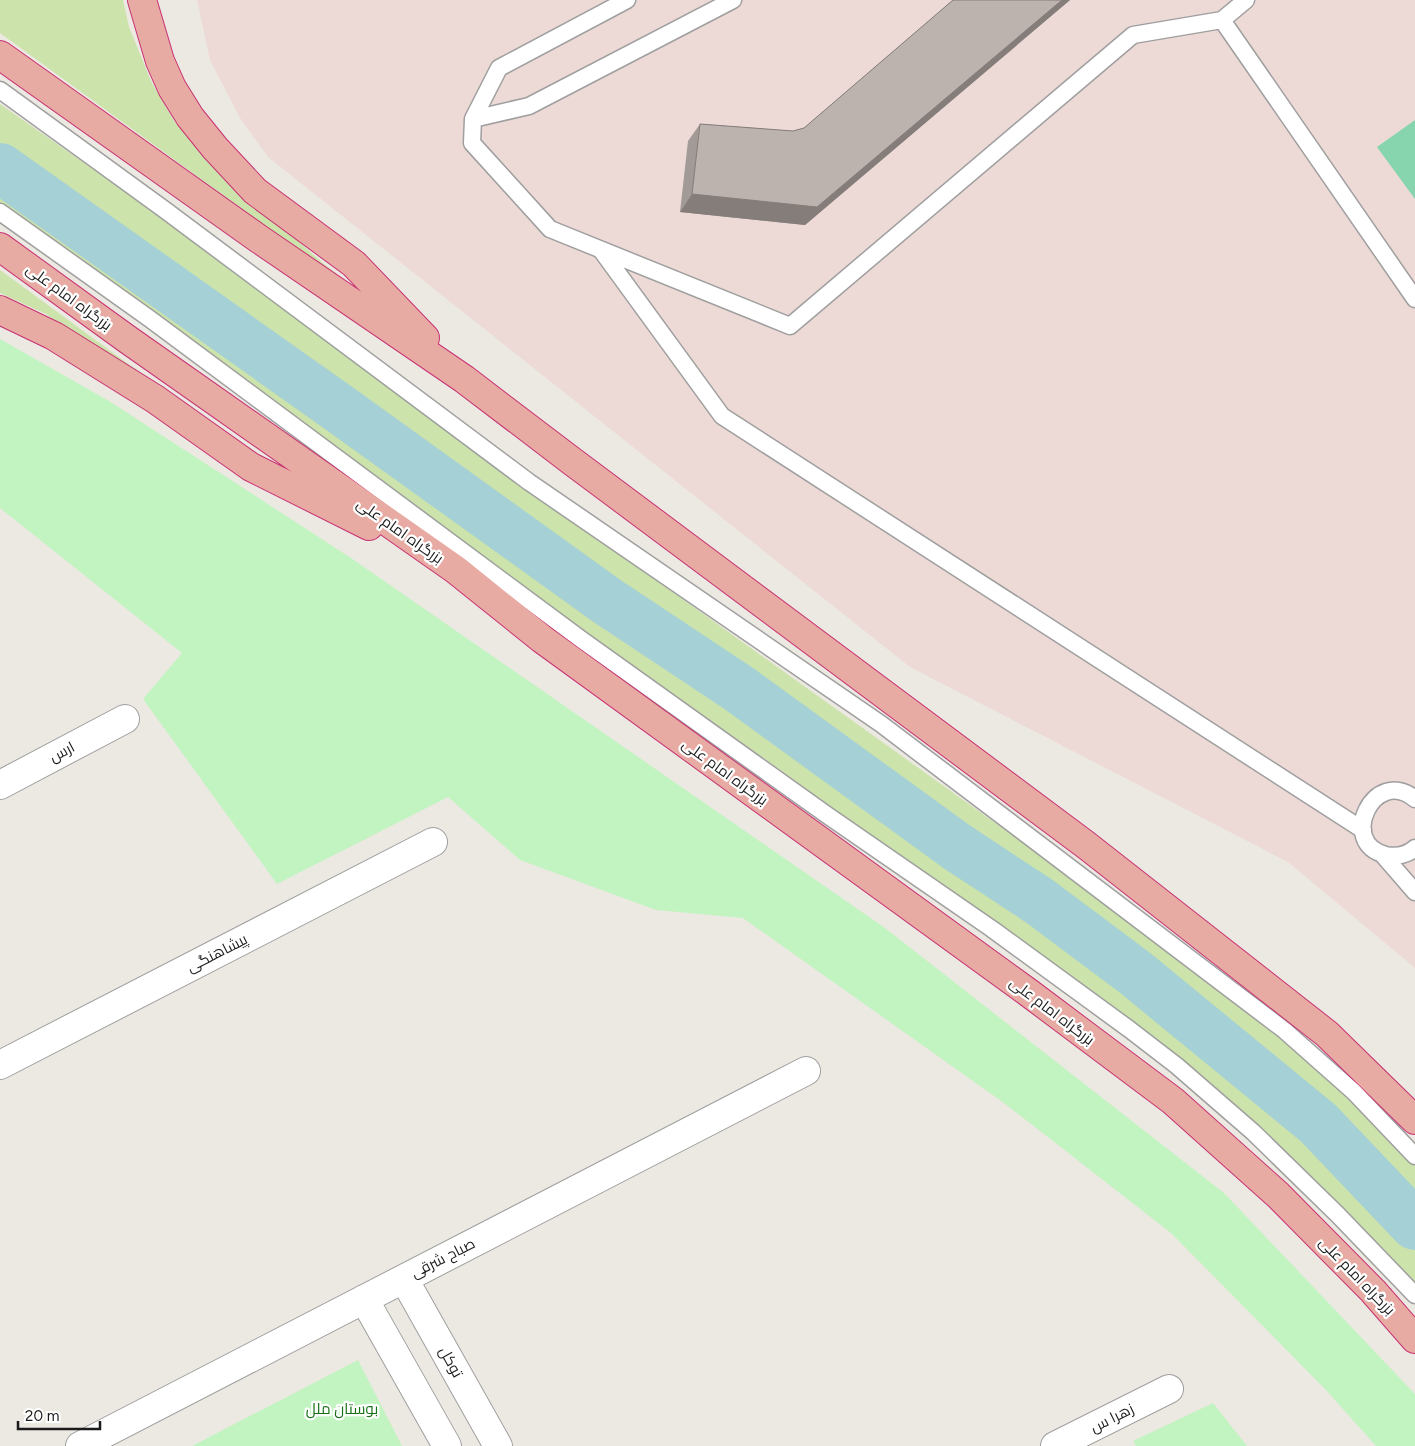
<svg xmlns="http://www.w3.org/2000/svg" width="1415" height="1446" font-family="Figtree,Cairo,sans-serif">
	<style>
		.military { fill: #eddad6 }
		.grass { fill: #cce3ab }
		.park { fill: #c2f4c1 }
		.pitch { fill: #86d5af }
		.lines { fill: none; stroke-linecap: round; stroke-linejoin: round }
		.river { stroke: #a5d0d6; stroke-width: 50 }
		.service-casing { stroke: #9f9f9f; stroke-width: 19 }
		.minor-casing { stroke: #9f9f9f; stroke-width: 30 }
		.trunk-casing { stroke: #c73274; stroke-width: 30 }
		.service { stroke: #fff; stroke-width: 16 }
		.minor { stroke: #fff; stroke-width: 28 }
		.trunk { stroke: #e8aba3; stroke-width: 28 }
		.wall { fill: #a29a96 }
		.shaded-wall { fill: #847d7a }
		.building { fill: #bcb3af; stroke: #847d7a }
		.labels { text-anchor: middle; stroke-width: 4.5; stroke-linejoin: round; paint-order: stroke }
		.street-label { font-size: 15px; fill: #1b1b1b; stroke: #fff }
		.park-label { font-size: 15px; fill: #156f14; stroke: #fff }
	</style>
	<rect width="100%" height="100%" fill="#ece8e2"/>
	<!-- military -->
	<path class="military" d="M197,0H1415V968L1288,862L910,667L268,157L240,118L210,60Z"/>
	<!-- grass -->
	<path class="grass" d="M0,0H123L129,27L151,81L174,121L205,156L276,222L323,263L384,312L0,33Z
		M0,104L144,205L505,472L1096,895L1293,1047L1352,1099L1415,1165V1286L1259,1128L786,774L606,647L0,207Z
		M0,270L232,440L87,344L46,314L0,293Z"/>
	<!-- park -->
	<path class="park" d="M0,339L109,401L351,558L885,928L1224,1193L1415,1394V1446H1376L1326,1390L1171,1233L1004,1103L743,918L656,910L520,860L448,797L277,884L143,699L182,653L0,508Z
		M358,1360L402,1446H192Z
		M1213,1403L1247,1446H1136L1133,1441Z"/>
	<!-- pitch -->
	<path class="pitch" d="M1415,120V199L1377,147Z"/>
	<g class="lines">
		<!-- river -->
		<path class="river" d="M0,168L340,409L607,601L738,688L957,847L1039,901L1134,972L1318,1123L1415,1225"/>
		<!-- service casing -->
		<g class="service-casing">
			<path id="service" d="M627,0L499,68L473,119L472,143L550,229L790,326L1133,35L1222,20L1246,0
				M1222,20L1415,299
				M0,90L165,210L529,482L881,724L1284,1030L1354,1092L1415,1156
				M473,119L529,106L733,0
				M0,212L150,319L582,640L827,815L992,929L1129,1029L1177,1066L1253,1132L1338,1215L1415,1295
				M601,250L722,416L1363,830
				M1415,799C1374,765 1337,844 1386,855C1396,857 1407,855 1415,848
				M1382,854L1415,892"/>
		</g>
		<!-- minor casing -->
		<g class="minor-casing">
			<path id="minor" d="M0,785L125,719
				M0,1065L433,842
				M404,1279L498,1446
				M364,1299L447,1446
				M80,1446L806,1071
				M1055,1446L1169,1389"/>
		</g>
		<!-- trunk casing -->
		<g class="trunk-casing">
			<path id="trunk" d="M142,0L160,61L172,88L190,117L215,148L255,191L354,264L425,338
				M0,55L259,239L464,379L573,462L1086,845L1327,1034L1415,1120
				M0,247L127,339L456,570L542,639L1029,993L1173,1101L1278,1195L1373,1291L1415,1339
				M0,310L54,336L155,399L251,467L369,526"/>
		</g>
		<!-- service -->
		<use href="#service" class="service"/>
		<!-- minor -->
		<use href="#minor" class="minor"/>
		<!-- trunk -->
		<use href="#trunk" class="trunk"/>
	</g>
	<!-- wall -->
	<path class="wall" d="M953,0H1070L805,225L680,212L688,141L700,124L793,131L804,128Z"/>
	<!-- shaded-wall -->
	<path class="shaded-wall" d="M1062,0H1070L805,225L680,212L692,194Z"/>
	<!-- building -->
	<path class="building" d="M953,0H1062L817,207L692,194L700,124L793,131L804,128Z"/>
	<g class="labels">
		<!-- street labels -->
		<g class="street-label">
			<text transform="translate(69 297) rotate(36)" y="5">بزرگراه امام علی</text>
			<text transform="translate(400 531) rotate(35)" y="5">بزرگراه امام علی</text>
			<text transform="translate(62 752) rotate(-28)" y="5">ارس</text>
			<text transform="translate(725 772) rotate(36)" y="5">بزرگراه امام علی</text>
			<text transform="translate(217 953) rotate(-27)" y="5">پیشاهنگی</text>
			<text transform="translate(1052 1011) rotate(37)" y="5">بزرگراه امام علی</text>
			<text transform="translate(443 1258) rotate(-27)" y="5">صباح شرقی</text>
			<text transform="translate(1357 1276) rotate(46)" y="5">بزرگراه امام علی</text>
			<text transform="translate(451 1362) rotate(61)" y="5">توکل</text>
			<text transform="translate(1112 1418) rotate(-26)" y="5">زهرا س</text>
		</g>
		<!-- park labels -->
		<g class="park-label">
			<text x="342" y="1414">بوستان ملل</text>
		</g>
	</g>
	<!-- scale -->
	<path d="M18 1421v8h82v-8" fill="none" stroke="#1b1b1b" stroke-width="2.5"/>
	<text x="25" y="1421" font-size="15" fill="#1b1b1b" stroke="#ffffff" stroke-width="4" paint-order="stroke">20 m</text>
</svg>
